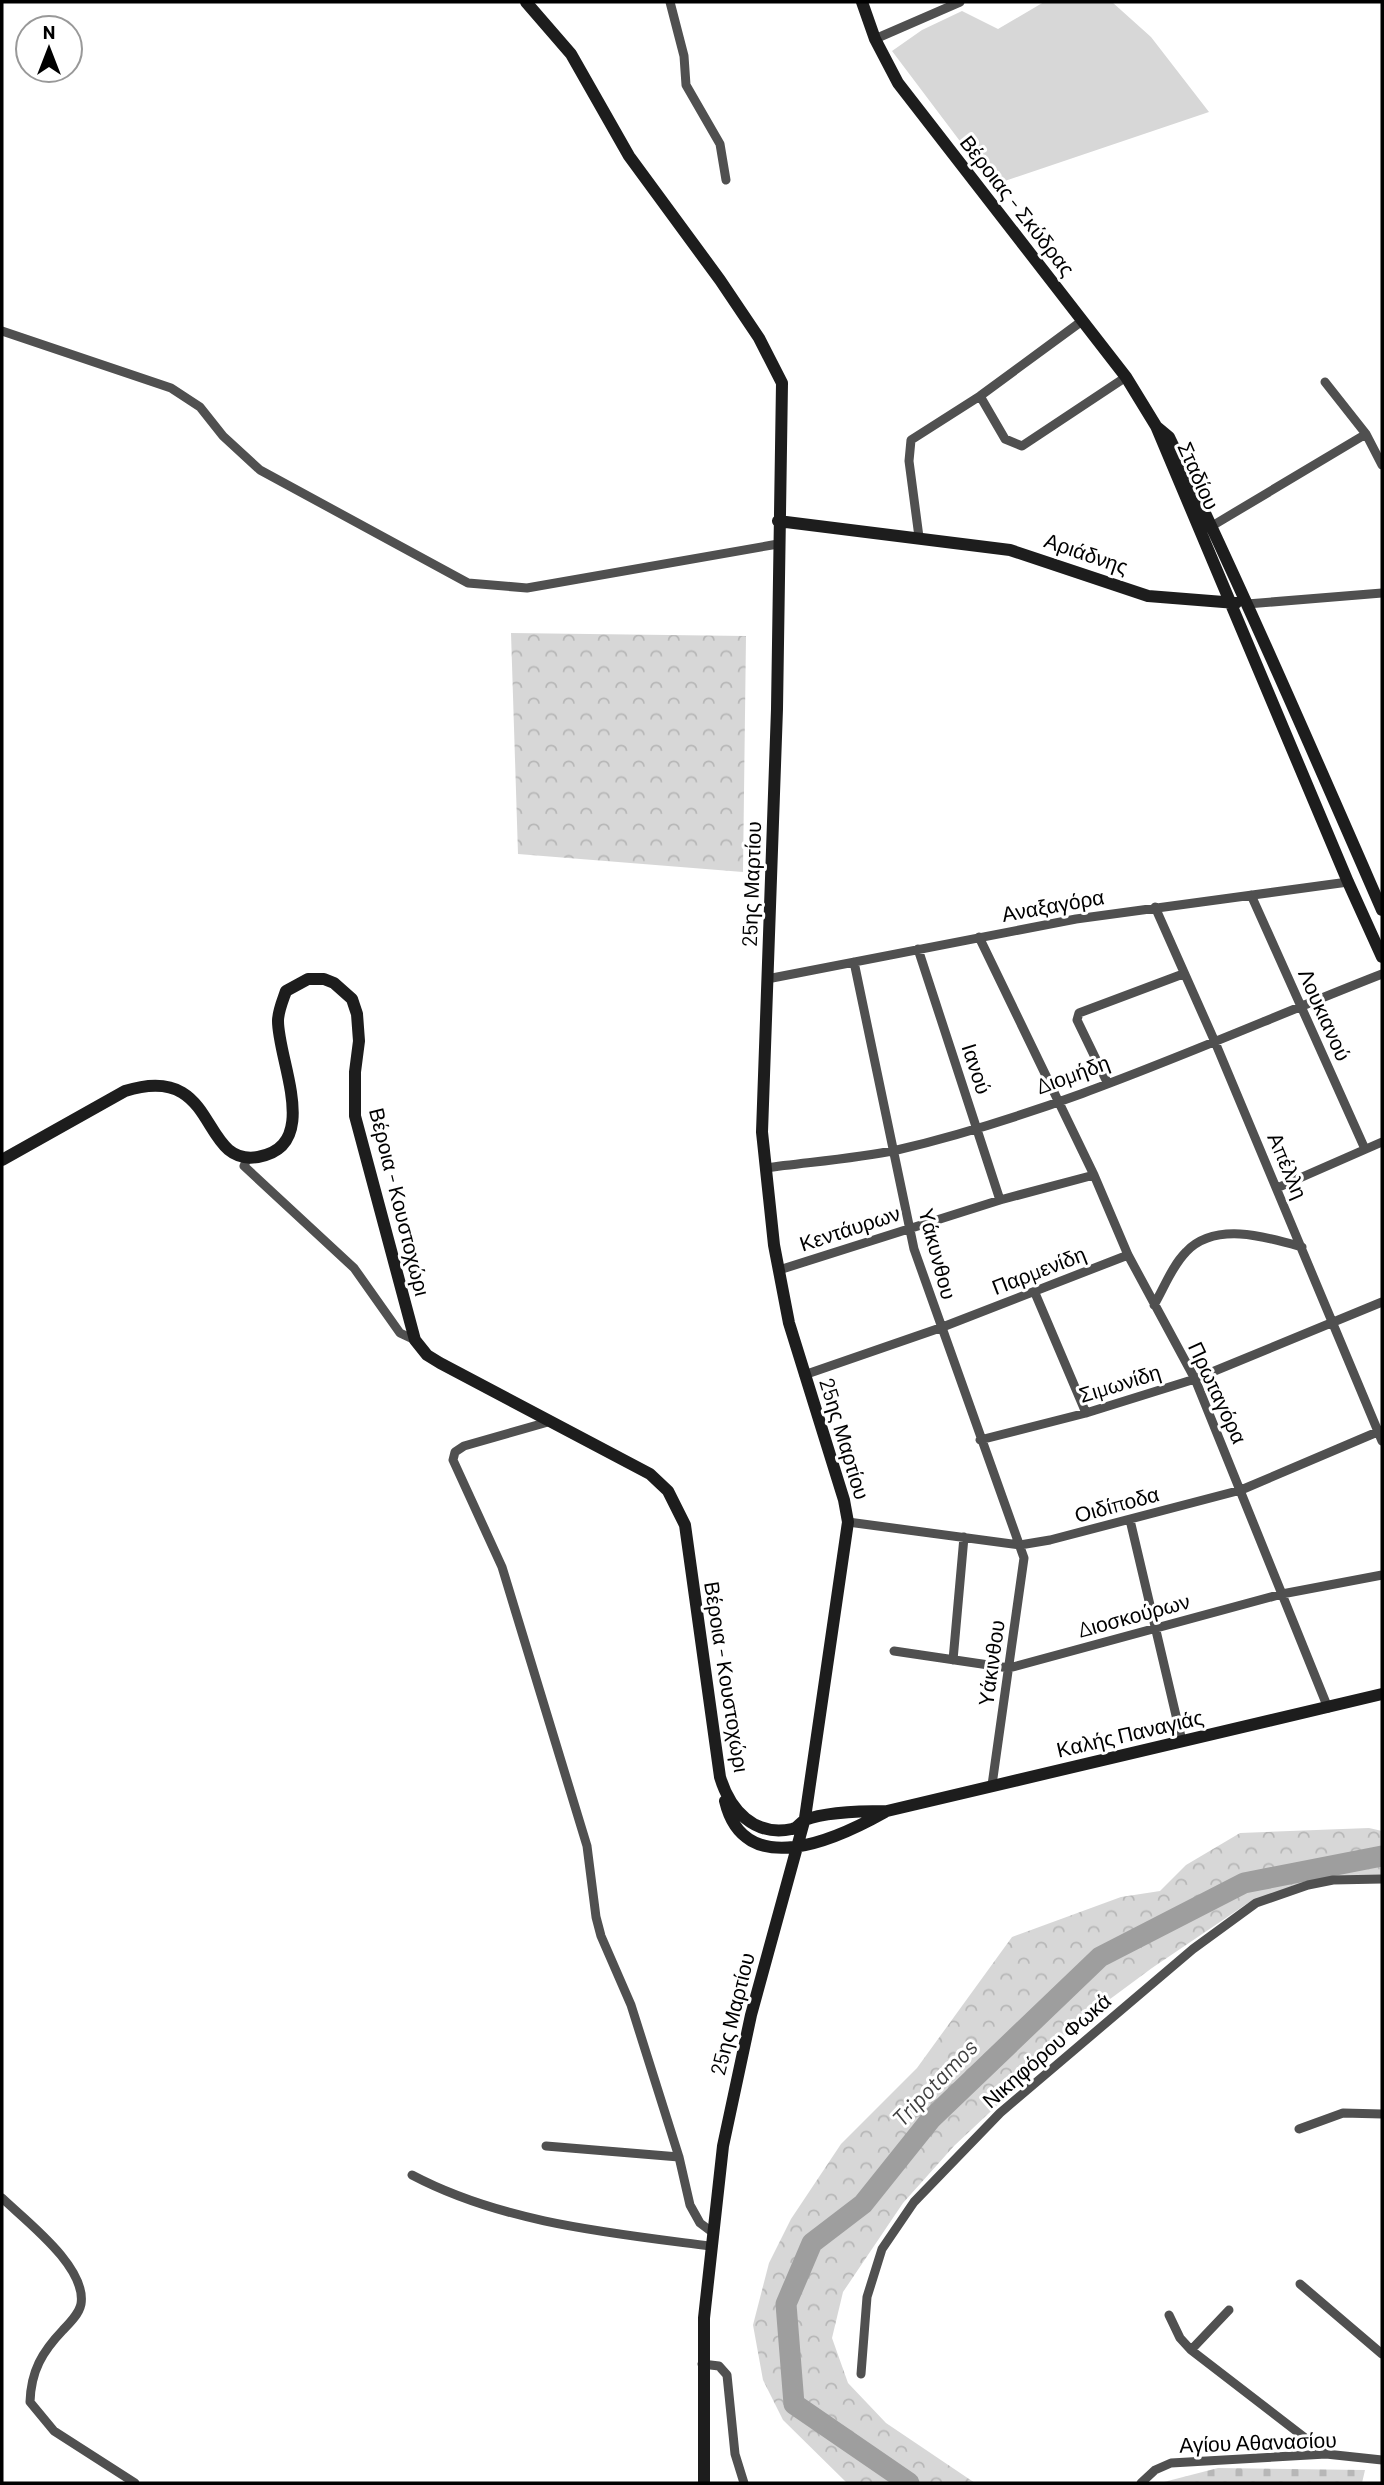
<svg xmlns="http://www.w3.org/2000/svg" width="1384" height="2485" font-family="Barlow,sans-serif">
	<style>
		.green { fill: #d7d7d7 }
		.forest { fill: url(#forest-crowns) }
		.cemetery { fill: url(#cemetery-stones) }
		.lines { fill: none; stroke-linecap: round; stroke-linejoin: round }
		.river { stroke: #9e9e9e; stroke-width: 21 }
		.street { stroke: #505050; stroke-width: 9 }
		.secondary { stroke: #1d1d1d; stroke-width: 12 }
		.labels { text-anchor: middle; stroke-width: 6; stroke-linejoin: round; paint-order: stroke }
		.street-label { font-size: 21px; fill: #000; stroke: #fff }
		.water-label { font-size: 23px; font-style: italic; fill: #3f3f3f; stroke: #fff }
	</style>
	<defs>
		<pattern id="forest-crowns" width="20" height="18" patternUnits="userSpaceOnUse" patternTransform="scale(1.75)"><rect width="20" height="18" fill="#d7d7d7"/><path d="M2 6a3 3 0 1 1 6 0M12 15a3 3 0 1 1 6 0" fill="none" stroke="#b7b7b7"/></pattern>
		<pattern id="cemetery-stones" width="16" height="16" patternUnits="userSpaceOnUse" patternTransform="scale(1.75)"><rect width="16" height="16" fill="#d7d7d7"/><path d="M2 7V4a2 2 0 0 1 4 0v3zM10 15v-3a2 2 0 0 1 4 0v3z" fill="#b7b7b7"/></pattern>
	</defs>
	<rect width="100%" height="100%" fill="#fff"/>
	<!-- green -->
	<path class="green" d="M1044,2H1112L1151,37L1209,112L993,185L892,51L922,30L962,11L998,29Z"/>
	<!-- forest -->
	<path class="forest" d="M511,633L746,636L743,872L518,854Z
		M1369,1828L1382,1831V1881L1342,1878L1248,1903L1152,1968L1075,2025L1037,2068L954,2146L903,2203L843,2292L832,2338L848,2383L886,2423L975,2483H847L783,2420L763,2380L753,2325L769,2263L791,2219L841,2144L917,2068L1012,1937L1121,1897L1160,1891L1186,1865L1240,1833Z"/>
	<!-- cemetery -->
	<path class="cemetery" d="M1218,2468L1365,2470L1362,2483H1160Z"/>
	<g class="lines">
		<!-- river -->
		<path class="river" d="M909,2483L794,2404L786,2304L812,2243L863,2204L931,2119L1100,1957L1244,1883L1382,1856"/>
		<!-- street -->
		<path class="street" d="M670,2L684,56L686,85L720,144L726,180
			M875,39L960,2
			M2,331L171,388L200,407L223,436L260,470L468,583L527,588L778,544
			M1325,382L1366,434L1382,465
			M980,396L1005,439L1022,446L1126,377
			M1212,526L1366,434
			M919,537L909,461L911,440L980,396L1082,321
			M1247,604L1382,593
			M1251,895L1365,1149
			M1155,907L1215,1042L1382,1441
			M979,937L1094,1175L1128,1255L1195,1379L1328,1708
			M918,949L1000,1200
			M854,962L914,1249L1024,1558L992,1785
			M767,979L1076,919L1348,882
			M1107,1082L1077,1020L1079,1013L1183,974
			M248,1157L244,1166L354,1268L400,1333L415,1340
			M765,1168C808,1162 854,1159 897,1150C1064,1111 1223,1036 1382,974
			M1277,1188L1382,1142
			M779,1270L1000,1200L1094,1175
			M1035,1293L1086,1413
			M1154,1305C1164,1288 1172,1266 1186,1252C1215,1221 1267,1237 1302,1247
			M804,1375L940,1328L1128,1255
			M548,1422L464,1446L455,1452L453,1460L502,1567L587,1846L596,1917L601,1936L631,2005L679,2157L690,2205L700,2223L712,2232
			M980,1440L1086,1413L1195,1379L1382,1302
			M1130,1520L1182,1741
			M848,1522L1020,1545L1050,1540L1241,1490L1382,1430
			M894,1651L1009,1668L1282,1594L1382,1575
			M953,1660L964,1537
			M1299,2129L1343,2113L1382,2114
			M546,2146L679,2157
			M412,2175C503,2223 610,2233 710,2246
			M2,2198C26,2221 87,2267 81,2304C79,2314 70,2323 63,2330C42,2352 31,2371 30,2402L54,2431L135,2483
			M1300,2284L1382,2354
			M1169,2315L1180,2338L1191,2350L1326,2454
			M1191,2350L1229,2310
			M702,2364L719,2366L727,2375L735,2454L744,2483
			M861,2374L867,2297L882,2249L914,2202L1000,2113L1193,1949L1256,1903L1308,1885L1333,1880L1382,1879
			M1141,2483L1155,2470L1171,2463L1326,2454L1382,2460"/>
		<!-- secondary -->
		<path class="secondary" d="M526,2L571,54L629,156L720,280L759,338L782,383L777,709L762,1132L774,1245L789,1323L844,1500L848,1522L805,1818L751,2015L723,2146L704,2318V2483
			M862,2L875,39L898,83L1126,377L1156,426L1348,882L1382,957
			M1157,427L1169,437C1244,593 1313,752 1382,910
			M778,521L1010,550L1148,596L1236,603
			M2,1160L125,1091C220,1061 198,1167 258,1157C322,1146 278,1061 278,1021C278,1011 283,1000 286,991L308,979H324L334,983L352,999L357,1014L359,1041L355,1072V1116L415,1340L427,1355L440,1363L650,1474L668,1491L685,1525L720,1777C730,1810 754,1837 792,1829C798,1828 799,1823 805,1820C825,1812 865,1811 887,1811L1382,1694
			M725,1801C744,1882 837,1839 885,1812"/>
	</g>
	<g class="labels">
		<!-- street labels -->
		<g class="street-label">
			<text transform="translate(1017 206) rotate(52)" y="7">Βέροιας - Σκύδρας</text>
			<text transform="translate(1198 476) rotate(66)" y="7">Σταδίου</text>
			<text transform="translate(1086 554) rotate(19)" y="7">Αριάδνης</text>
			<text transform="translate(752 884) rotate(-88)" y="7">25ης Μαρτίου</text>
			<text transform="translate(1053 906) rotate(-10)" y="7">Αναξαγόρα</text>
			<text transform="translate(1324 1015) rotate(66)" y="7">Λουκιανού</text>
			<text transform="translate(976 1069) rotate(72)" y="7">Ιανού</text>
			<text transform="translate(1073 1075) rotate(-20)" y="7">Διομήδη</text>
			<text transform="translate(1287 1166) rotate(67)" y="7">Απέλλη</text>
			<text transform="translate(399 1202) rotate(76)" y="7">Βέροια - Κουστοχώρι</text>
			<text transform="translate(850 1229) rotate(-18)" y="7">Κεντάυρων</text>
			<text transform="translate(937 1254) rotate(75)" y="7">Υάκυνθου</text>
			<text transform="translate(1039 1271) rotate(-21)" y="7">Παρμενίδη</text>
			<text transform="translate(1120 1384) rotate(-17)" y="7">Σιμωνίδη</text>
			<text transform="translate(1217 1393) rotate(65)" y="7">Πρωταγόρα</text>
			<text transform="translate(844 1439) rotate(73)" y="7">25ης Μαρτίου</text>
			<text transform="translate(1117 1505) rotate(-15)" y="7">Οιδίποδα</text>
			<text transform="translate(1134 1616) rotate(-15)" y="7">Διοσκούρων</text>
			<text transform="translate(992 1663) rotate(-82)" y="7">Υάκινθου</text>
			<text transform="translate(726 1677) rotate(81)" y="7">Βέροια - Κουστοχώρι</text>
			<text transform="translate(1130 1734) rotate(-13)" y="7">Καλής Παναγιάς</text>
			<text transform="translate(733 2014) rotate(-76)" y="7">25ης Μαρτίου</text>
			<text transform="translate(1047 2051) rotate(-41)" y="7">Νικηφόρου Φωκά</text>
			<text transform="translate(1258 2443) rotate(-2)" y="7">Αγίου Αθανασίου</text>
		</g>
		<!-- water labels -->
		<g class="water-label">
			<text transform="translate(935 2083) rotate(-46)" y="8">Tripotamos</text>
		</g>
	</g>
	<!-- border -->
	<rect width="1384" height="2485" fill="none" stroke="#000000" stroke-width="7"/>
	<!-- north arrow -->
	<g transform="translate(49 49)"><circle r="33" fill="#ffffff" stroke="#999999" stroke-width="2"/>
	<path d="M0-5L12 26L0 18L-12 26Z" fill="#000000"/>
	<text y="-10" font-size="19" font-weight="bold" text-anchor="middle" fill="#000000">N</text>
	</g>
</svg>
